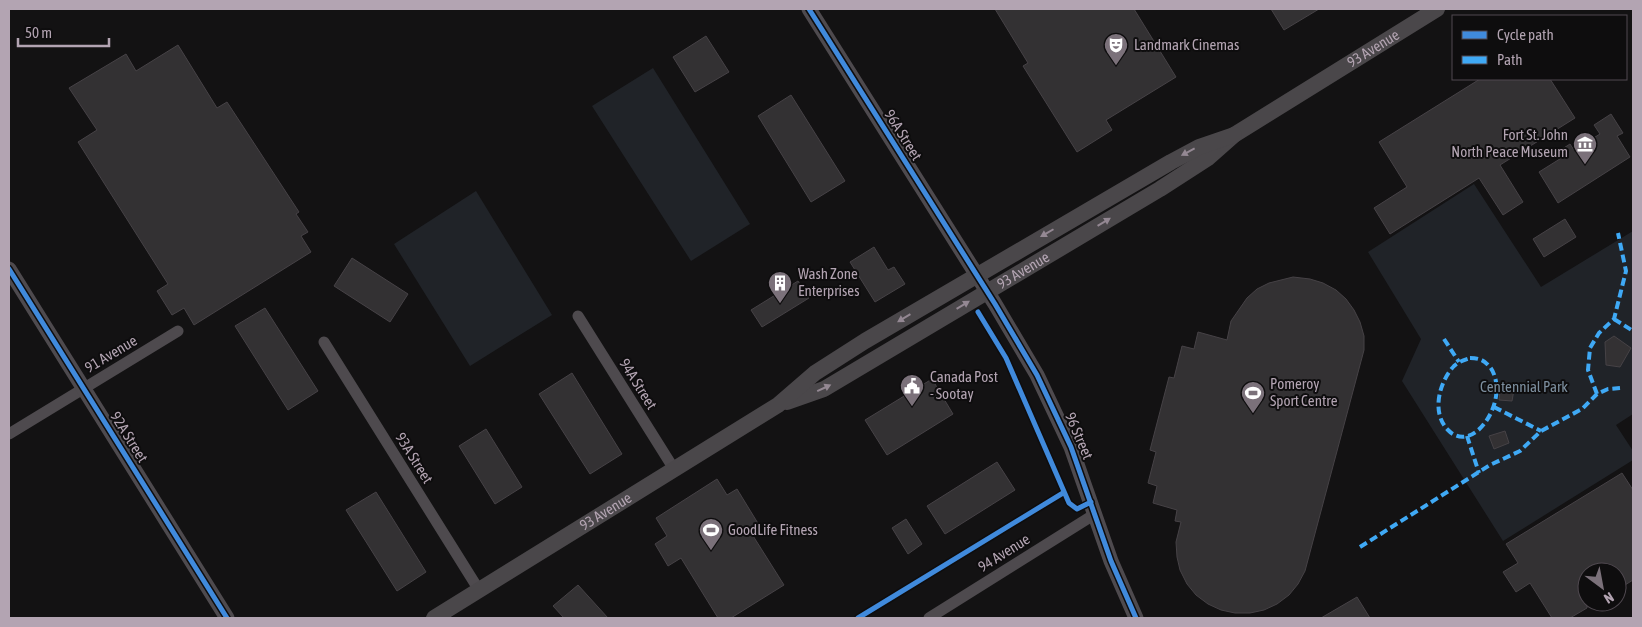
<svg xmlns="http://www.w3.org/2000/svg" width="1642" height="627" font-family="'Asap Condensed',sans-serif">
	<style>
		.green { fill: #202328 }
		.building { fill: #333133; stroke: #464246 }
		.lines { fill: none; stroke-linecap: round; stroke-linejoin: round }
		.minor { stroke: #4e4a4e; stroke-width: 11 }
		.tertiary { stroke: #4e4a4e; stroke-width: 15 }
		.secondary { stroke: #4a474a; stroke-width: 16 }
		.quiet { stroke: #3fa9f5; stroke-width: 4; stroke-dasharray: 8 4; stroke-linecap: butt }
		.cycleway-casing { stroke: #0e0d0e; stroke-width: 8 }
		.cycleway { stroke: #408adc; stroke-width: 5 }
		.oneway { fill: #948893 }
		.labels { text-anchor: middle; stroke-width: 4; stroke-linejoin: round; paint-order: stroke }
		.poi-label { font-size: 15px; fill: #b3a4b2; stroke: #0e0d0e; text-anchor: start }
		.street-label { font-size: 15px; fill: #b3a4b2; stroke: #0e0d0e }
		.park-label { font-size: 15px; fill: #7c8e9e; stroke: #0e0d0e }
	</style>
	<rect width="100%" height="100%" fill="#131213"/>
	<!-- green -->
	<path class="green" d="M653,68L750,224L691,261L592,106Z
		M1474,184L1541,287L1633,231V414L1616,425L1633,451V460L1503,541L1402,381L1421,339L1368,252Z
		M476,191L552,315L470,366L394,244Z"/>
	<!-- building -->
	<path class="building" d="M995,9H1134L1176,77L1106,120L1112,130L1077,152L1023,66L1028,63Z
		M1271,9H1319L1284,30Z
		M706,36L729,72L695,92L673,57Z
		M178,45L217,108L227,102L299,212L296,214L308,232L301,236L311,252L194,325L184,308L172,315L157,291L168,284L78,142L97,130L69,88L126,54L136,71Z
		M1480,79H1550L1575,118L1500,165L1523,202L1503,215L1479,178L1390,234L1374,208L1407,187L1379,142Z
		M791,95L845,181L811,202L758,116Z
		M1611,114L1623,133L1617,136L1630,157L1558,203L1539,172L1563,157L1559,151L1570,144L1574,150L1600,134L1594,125Z
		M1565,219L1576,237L1544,257L1533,239Z
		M874,247L888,270L894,267L905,284L875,302L850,262Z
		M352,258L408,294L390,322L334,286Z
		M1293,277L1310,279L1323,283L1336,290L1346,299L1354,310L1360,322L1364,336V350L1305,571L1298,584L1289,595L1277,604L1264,610L1250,613H1235L1221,610L1208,604L1196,595L1187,584L1180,570L1177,557L1176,542L1181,522L1175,521L1177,510L1153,503L1157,486L1148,483L1156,452L1150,450L1169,377L1174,378L1182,346L1194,349L1198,332L1227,340L1231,321L1247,298L1257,289L1269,283Z
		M798,281L809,298L762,327L751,310Z
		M265,308L318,391L288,410L235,326Z
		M1614,336L1631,348L1620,367L1606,365L1605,342Z
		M572,373L622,454L590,474L539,394Z
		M932,379L953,414L887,455L865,420Z
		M1501,382L1515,384L1512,401L1499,400Z
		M486,429L522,487L495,504L459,446Z
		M1505,431L1509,443L1494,449L1489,436Z
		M997,462L1015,490L945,534L927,506Z
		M1622,473L1633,490V580L1617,590V572H1587V608L1570,618H1552L1530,583L1516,592L1503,572L1518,563L1506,544Z
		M717,479L727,495L737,489L759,525L750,531L784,585L731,618H718L681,558L668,566L655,544L667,536L656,518Z
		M376,492L426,572L397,591L346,510Z
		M906,519L922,544L908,554L892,528Z
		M578,585L608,618H564L553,606Z
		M1357,597L1370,618H1321Z"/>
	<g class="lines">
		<!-- minor -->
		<path class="minor" d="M578,316L674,469
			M324,342L479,590
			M9,434L178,331
			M929,618L1095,514"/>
		<!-- tertiary -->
		<path class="tertiary" d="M809,9L995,304L1037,375L1071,447L1111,561L1136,618
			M9,269L227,618"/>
		<!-- secondary -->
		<g class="secondary">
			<path id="s1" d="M787,402L824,389L1160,189L1208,158L1234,135L1437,9"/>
			<path id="s2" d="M434,618L778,405L815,373L865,341L1171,162L1199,147L1234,135"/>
		</g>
		<!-- quiet -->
		<path class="quiet" d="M1614,319L1633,331
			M1444,339L1459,362
			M1470,358C1479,358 1484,360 1490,367C1512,397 1474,457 1448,430C1431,413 1439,382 1454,366C1458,362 1464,360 1470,358Z
			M1597,394L1588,370L1590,348L1599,333L1614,319L1626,271L1618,233
			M1494,407L1541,431
			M1467,436L1479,473
			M1360,547L1490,465L1520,451L1541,431L1582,409L1597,394L1608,389L1620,388"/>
		<!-- cycleway casing -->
		<g class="cycleway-casing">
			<path id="cycleway" d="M809,9L995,304L1037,375L1071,447L1111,561L1136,618
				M9,269L227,618
				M978,312L1006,358L1069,503L1077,509L1091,502
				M858,618L1063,493"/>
		</g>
		<!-- cycleway -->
		<use href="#cycleway" class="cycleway"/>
	</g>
	<!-- one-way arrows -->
	<defs><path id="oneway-solid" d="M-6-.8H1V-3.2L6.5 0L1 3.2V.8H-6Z" transform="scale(1.25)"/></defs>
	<g class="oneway">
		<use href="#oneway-solid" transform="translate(1188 152) rotate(152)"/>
		<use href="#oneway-solid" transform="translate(1104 222) rotate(-31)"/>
		<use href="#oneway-solid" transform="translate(1047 233) rotate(150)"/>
		<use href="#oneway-solid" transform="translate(963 305) rotate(-31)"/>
		<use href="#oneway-solid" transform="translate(904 318) rotate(149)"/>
		<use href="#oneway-solid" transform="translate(824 388) rotate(-25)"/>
	</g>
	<!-- icons -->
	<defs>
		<g id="theatre-pin" transform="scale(1.25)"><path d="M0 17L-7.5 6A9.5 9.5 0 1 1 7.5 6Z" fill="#7b717a" stroke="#0e0d0e"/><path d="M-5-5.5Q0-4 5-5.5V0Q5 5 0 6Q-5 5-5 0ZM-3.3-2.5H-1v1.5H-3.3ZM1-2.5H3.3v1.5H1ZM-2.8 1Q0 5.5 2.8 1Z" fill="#fff"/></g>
		<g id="museum-pin" transform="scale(1.25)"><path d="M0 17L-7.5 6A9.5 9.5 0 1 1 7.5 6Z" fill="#7b717a" stroke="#0e0d0e"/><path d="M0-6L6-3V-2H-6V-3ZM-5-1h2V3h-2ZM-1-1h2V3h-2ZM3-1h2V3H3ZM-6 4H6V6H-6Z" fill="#fff"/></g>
		<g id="building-pin" transform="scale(1.25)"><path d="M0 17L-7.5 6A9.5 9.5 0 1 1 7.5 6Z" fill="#7b717a" stroke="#0e0d0e"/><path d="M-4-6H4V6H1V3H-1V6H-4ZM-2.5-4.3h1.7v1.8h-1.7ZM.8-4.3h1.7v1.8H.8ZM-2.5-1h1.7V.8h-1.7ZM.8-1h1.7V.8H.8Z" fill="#fff"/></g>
		<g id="civic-pin" transform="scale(1.25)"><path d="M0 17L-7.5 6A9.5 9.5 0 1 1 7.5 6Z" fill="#7b717a" stroke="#0e0d0e"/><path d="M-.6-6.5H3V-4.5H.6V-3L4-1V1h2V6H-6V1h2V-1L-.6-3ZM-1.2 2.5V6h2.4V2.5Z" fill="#fff"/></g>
		<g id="stadium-pin" transform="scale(1.25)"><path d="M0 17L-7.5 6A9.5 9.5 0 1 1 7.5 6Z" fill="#7b717a" stroke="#0e0d0e"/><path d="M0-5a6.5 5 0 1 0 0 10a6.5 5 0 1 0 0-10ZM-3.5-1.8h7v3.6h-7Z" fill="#fff"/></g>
	</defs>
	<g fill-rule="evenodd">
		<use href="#theatre-pin" x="1116" y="45"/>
		<use href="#museum-pin" x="1585" y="144"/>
		<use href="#building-pin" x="780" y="283"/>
		<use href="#civic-pin" x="912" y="386"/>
		<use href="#stadium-pin" x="1253" y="393"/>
		<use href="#stadium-pin" x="711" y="530"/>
	</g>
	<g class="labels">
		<!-- poi labels -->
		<g class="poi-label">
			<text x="1134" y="50">Landmark Cinemas</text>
			<text x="1568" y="140" text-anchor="end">Fort St. John<tspan x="1568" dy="17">North Peace Museum</tspan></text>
			<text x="798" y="279">Wash Zone<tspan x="798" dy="17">Enterprises</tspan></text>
			<text x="930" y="382">Canada Post<tspan x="930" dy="17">- Sootay</tspan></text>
			<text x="1270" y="389">Pomeroy<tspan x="1270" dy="17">Sport Centre</tspan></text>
			<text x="728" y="535">GoodLife Fitness</text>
		</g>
		<!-- street labels -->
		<g class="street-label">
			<text dy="5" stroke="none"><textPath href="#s1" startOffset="686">93 Avenue</textPath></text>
			<text transform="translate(903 135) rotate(58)" y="5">96A Street</text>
			<text dy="5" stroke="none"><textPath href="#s1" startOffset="271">93 Avenue</textPath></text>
			<text transform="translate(111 354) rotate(-31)" y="5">91 Avenue</text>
			<text transform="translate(638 384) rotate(58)" y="5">94A Street</text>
			<text transform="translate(1079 436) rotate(67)" y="5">96 Street</text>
			<text transform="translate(129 437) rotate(58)" y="5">92A Street</text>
			<text transform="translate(414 458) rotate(58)" y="5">93A Street</text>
			<text dy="5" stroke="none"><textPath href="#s2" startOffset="202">93 Avenue</textPath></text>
			<text transform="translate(1004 553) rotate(-32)" y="5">94 Avenue</text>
		</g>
		<!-- park labels -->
		<g class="park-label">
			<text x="1524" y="392">Centennial Park</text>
		</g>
	</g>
	<!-- border -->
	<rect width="1642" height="627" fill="none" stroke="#b3a4b2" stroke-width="20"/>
	<!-- legend -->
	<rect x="1452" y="15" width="175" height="65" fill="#0e0d0e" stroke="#504950"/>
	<rect x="1462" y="31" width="25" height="8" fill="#408adc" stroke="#504950"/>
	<text x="1497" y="40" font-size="15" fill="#b3a4b2">Cycle path</text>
	<rect x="1462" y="56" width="25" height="8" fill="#3fa9f5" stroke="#504950"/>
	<text x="1497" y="65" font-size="15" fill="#b3a4b2">Path</text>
	<!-- north arrow -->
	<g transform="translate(1602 587) rotate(148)"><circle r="24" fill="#0e0d0e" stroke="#504950"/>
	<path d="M0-4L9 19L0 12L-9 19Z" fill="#7b717a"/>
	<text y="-8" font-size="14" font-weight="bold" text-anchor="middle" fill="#b3a4b2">N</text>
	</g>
	<!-- scale -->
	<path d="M18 38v8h91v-8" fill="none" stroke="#b3a4b2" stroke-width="2.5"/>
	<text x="25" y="38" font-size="15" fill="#b3a4b2" stroke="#0e0d0e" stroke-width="4" paint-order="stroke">50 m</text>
</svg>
